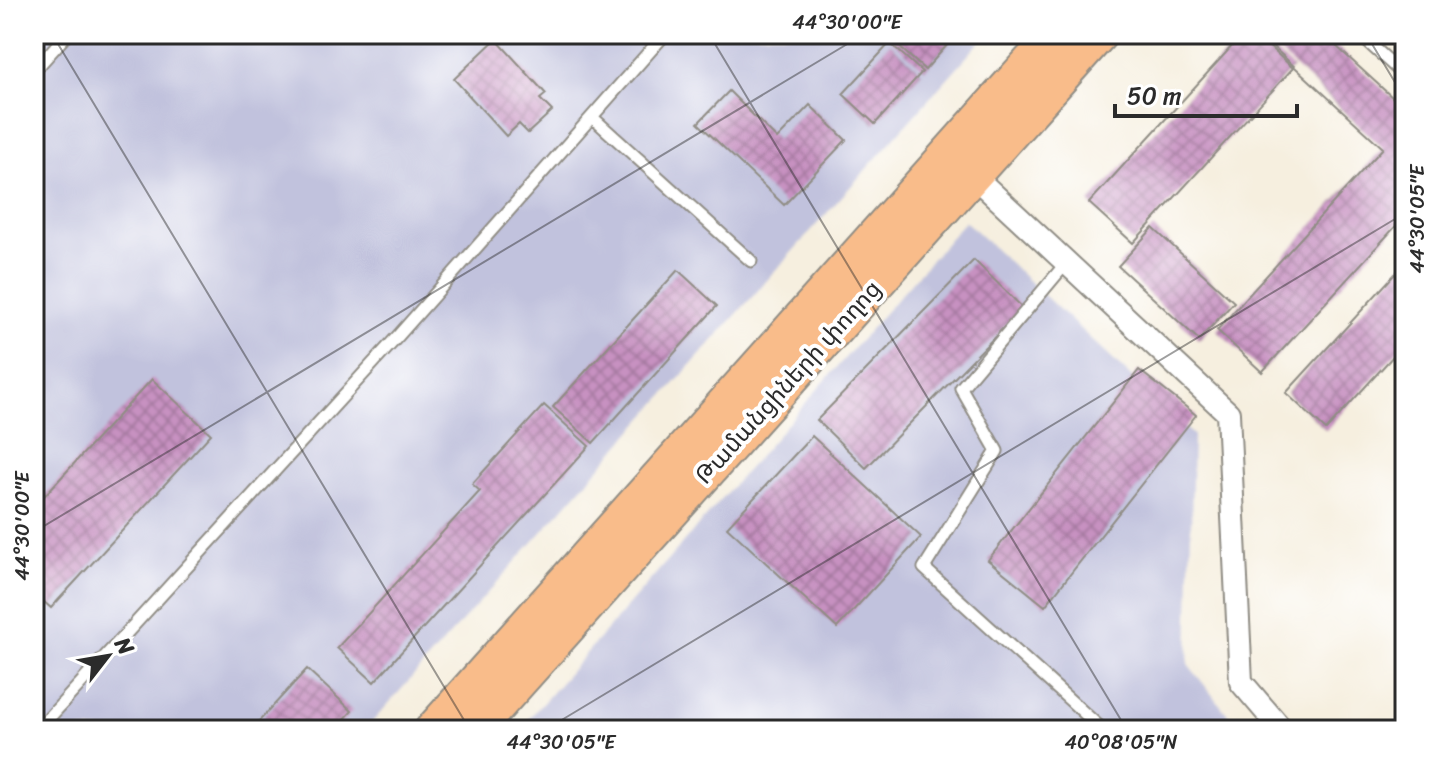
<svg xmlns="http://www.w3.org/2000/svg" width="1439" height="764" font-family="Sriracha,'Noto Sans Armenian',sans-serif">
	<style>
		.industrial { fill: #c1c2dd }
		.building { fill: url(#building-cross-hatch) }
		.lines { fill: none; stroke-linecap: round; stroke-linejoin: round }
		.service-casing { stroke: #908d85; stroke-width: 15 }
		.minor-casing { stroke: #908d85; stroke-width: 26 }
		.primary-casing { stroke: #908d85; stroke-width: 38 }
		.service { stroke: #fff; stroke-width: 11 }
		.minor { stroke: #fff; stroke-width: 22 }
		.primary { stroke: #f9bc8a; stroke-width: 34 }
		.ticks { fill: none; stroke: #2b2b2b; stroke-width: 2; stroke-opacity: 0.45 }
		.labels { text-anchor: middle; stroke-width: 8; stroke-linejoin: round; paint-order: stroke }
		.street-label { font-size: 24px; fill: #2b2b2b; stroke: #fff }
		.neatline { fill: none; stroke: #2b2b2b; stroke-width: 3 }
		.ticks-label { font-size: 20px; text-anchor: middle; fill: #2b2b2b }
	</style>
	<defs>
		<pattern id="building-cross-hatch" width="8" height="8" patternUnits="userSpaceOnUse" patternTransform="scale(2)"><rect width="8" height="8" fill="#c791c1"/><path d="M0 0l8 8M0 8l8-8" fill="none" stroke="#a2779d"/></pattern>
	</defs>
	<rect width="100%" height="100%" fill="#fff"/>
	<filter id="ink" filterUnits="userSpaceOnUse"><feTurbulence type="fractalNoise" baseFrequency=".0125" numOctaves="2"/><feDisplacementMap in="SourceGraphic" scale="16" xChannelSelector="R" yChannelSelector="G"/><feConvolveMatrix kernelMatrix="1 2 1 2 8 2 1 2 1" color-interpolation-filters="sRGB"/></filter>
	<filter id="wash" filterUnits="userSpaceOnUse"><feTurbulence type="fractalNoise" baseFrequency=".006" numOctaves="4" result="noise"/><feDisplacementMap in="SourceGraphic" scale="32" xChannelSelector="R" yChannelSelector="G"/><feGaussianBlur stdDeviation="1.8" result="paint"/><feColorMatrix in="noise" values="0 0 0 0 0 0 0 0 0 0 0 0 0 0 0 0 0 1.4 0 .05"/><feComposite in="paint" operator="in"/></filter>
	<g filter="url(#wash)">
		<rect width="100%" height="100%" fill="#f6efdf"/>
		<!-- industrial -->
		<path class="industrial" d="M34,34H987L365,730H34Z
			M965,221L1193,435L1188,664L1240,730H519Z"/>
		<g id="blocks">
			<!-- building -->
			<path class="building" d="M885,34H957L925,70Z
				M1243,34H1255L1293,68L1133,243L1089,203Z
				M1259,34H1323L1405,109V216L1262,372L1217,330L1383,148Z
				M496,39L546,94L540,99L552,111L528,133L519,124L506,136L454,79Z
				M890,43L922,72L875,124L843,94Z
				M729,91L777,139L810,105L846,140L784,205L698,123Z
				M1153,228L1234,302L1199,340L1118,266Z
				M974,260L1023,308L866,468L817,420Z
				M1405,263V343L1326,430L1286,393Z
				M678,270L717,306L593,443L553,407Z
				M1139,370L1196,415L1045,606L988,560Z
				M152,379L211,434L51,608L34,593V507Z
				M544,405L589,446L374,682L337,648L480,491L472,484Z
				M812,436L921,537L837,628L727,527Z
				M307,669L352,711L335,730H251Z"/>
		</g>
	</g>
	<g filter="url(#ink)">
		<use href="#blocks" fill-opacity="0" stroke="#908d85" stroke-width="2"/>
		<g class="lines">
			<!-- service casing -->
			<g class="service-casing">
				<path id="service" d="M1359,34L1405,76
					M34,71L67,34
					M592,117L751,261
					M1067,262L961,388L997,451L924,568L1103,730
					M38,730L398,336L665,34"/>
			</g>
			<!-- minor casing -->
			<g class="minor-casing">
				<path id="minor" d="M964,167L1228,413L1241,682L1282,730"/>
			</g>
			<!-- primary casing -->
			<g class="primary-casing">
				<path id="primary" d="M432,730L1055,34
					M476,730L1100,34"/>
			</g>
			<!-- service -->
			<use href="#service" class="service"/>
			<!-- minor -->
			<use href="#minor" class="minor"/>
			<!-- primary -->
			<use href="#primary" class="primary"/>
		</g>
	</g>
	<!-- ticks -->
	<path class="ticks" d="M52,34L470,730M709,34L1127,730M1366,34L1405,99M34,532L864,34M545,730L1405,213M1384,730L1405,717"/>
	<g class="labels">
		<!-- street labels -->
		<g class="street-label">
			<text transform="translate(788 382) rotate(-48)" y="8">Թամանցիների փողոց</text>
		</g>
	</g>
	<!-- margin -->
	<rect width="1439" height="764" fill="none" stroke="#fff" stroke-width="88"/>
	<!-- north arrow -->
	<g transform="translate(108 656) rotate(59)" stroke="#ffffff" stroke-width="6" paint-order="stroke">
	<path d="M0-6L14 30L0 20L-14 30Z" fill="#2b2b2b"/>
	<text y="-12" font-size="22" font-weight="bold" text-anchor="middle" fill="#2b2b2b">N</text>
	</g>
	<!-- scale -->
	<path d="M1115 104v12h182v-12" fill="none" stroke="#2b2b2b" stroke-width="4"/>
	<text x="1127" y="104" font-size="24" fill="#2b2b2b" stroke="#ffffff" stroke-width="6" paint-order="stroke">50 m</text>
	<rect x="44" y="44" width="1351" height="676" class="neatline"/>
	<g class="ticks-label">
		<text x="847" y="29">44°30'00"E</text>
		<text transform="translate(1417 219) rotate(-90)" y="7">44°30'05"E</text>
		<text transform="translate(22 526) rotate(-90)" y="7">44°30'00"E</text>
		<text x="561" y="749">44°30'05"E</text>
		<text x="1121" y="749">40°08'05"N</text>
	</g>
</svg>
